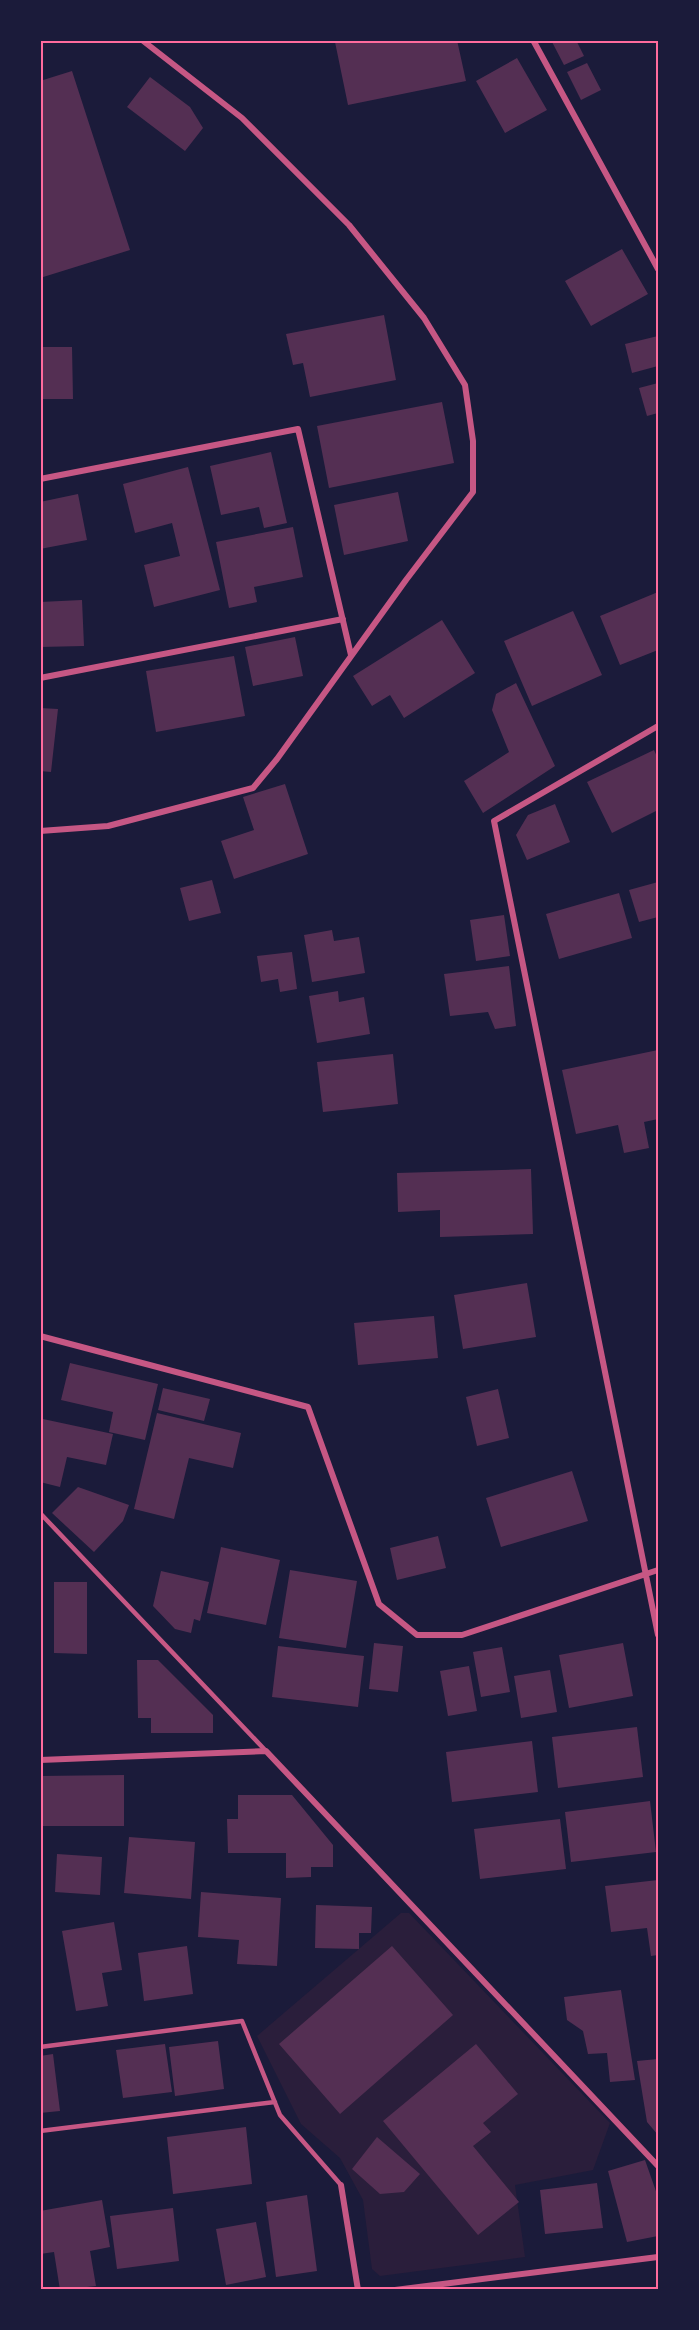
<svg xmlns="http://www.w3.org/2000/svg" width="699" height="2330" font-family="'Golos Text',sans-serif">
	<style>
		.green { fill: #2a1e3b }
		.building { fill: #542f53 }
		.lines { fill: none; stroke-linecap: round; stroke-linejoin: round }
		.service { stroke: #c65784; stroke-width: 4.5 }
		.minor { stroke: #c65784; stroke-width: 6 }
		.neatline { fill: none; stroke: #ff6b9d; stroke-width: 2 }
	</style>
	<rect width="100%" height="100%" fill="#1b1b3a"/>
	<!-- green -->
	<path class="green" d="M401,1913H409L610,2123L593,2170L515,2185L525,2257L380,2276L372,2269L363,2200L340,2158L301,2124L257,2036Z"/>
	<!-- building -->
	<path class="building" d="M342,40H457L466,81L348,105L335,42Z
		M551,40H576L584,56L564,65Z
		M517,58L547,110L505,133L476,81Z
		M587,63L601,90L581,100L567,72Z
		M72,71L130,250L40,278V81Z
		M150,77L190,107L203,128L185,151L127,107Z
		M622,249L648,294L591,326L565,281Z
		M384,315L396,380L310,397L303,363L293,365L286,334Z
		M658,336V366L632,373L625,344Z
		M40,347H72L73,399H40Z
		M658,383V413L647,416L639,388Z
		M442,402L454,463L329,488L317,426Z
		M271,452L287,523L264,528L259,507L221,515L210,466Z
		M188,467L220,590L154,607L144,565L180,556L172,523L135,533L123,484Z
		M398,492L408,541L344,555L334,505Z
		M78,494L87,540L40,549V502Z
		M293,527L303,577L254,587L257,602L229,608L216,542Z
		M658,592V650L620,665L600,616Z
		M82,600L84,646L40,647V602Z
		M573,611L602,675L532,706L504,641Z
		M442,620L475,673L404,718L390,695L372,706L353,676Z
		M295,637L303,676L253,686L245,647Z
		M234,656L245,716L156,732L146,671Z
		M516,683L555,766L483,813L464,781L509,752L492,710L496,694Z
		M40,708L58,709L51,772L40,771Z
		M654,750L658,759V810L612,833L587,782Z
		M285,784L308,854L234,879L221,841L254,830L243,797Z
		M555,804L570,842L527,860L516,835L528,815Z
		M212,880L221,913L189,921L180,888Z
		M658,882V917L639,922L629,890Z
		M619,893L632,938L559,959L546,914Z
		M504,915L510,956L476,961L470,920Z
		M332,930L334,941L359,937L365,973L312,982L304,935Z
		M292,952L297,989L280,992L278,979L261,982L257,956Z
		M509,966L516,1026L495,1029L488,1012L450,1016L444,974Z
		M338,991L339,1002L364,997L370,1034L317,1043L309,996Z
		M658,1050V1119L644,1122L649,1148L624,1153L618,1125L576,1134L562,1070Z
		M393,1054L398,1104L323,1112L317,1062Z
		M531,1169L533,1234L440,1237V1210L398,1212L397,1173Z
		M527,1283L536,1337L463,1349L454,1295Z
		M434,1316L438,1358L358,1365L354,1323Z
		M70,1363L158,1384L145,1440L109,1432L113,1412L61,1400Z
		M163,1388L210,1399L204,1421L158,1410Z
		M498,1389L509,1438L477,1446L466,1397Z
		M157,1413L241,1433L233,1468L189,1458L174,1519L134,1509Z
		M43,1419L113,1434L106,1465L67,1457L60,1487L40,1482V1423Z
		M572,1471L588,1521L501,1547L486,1498Z
		M78,1487L129,1505L123,1521L94,1552L52,1513Z
		M438,1536L446,1568L397,1580L390,1548Z
		M221,1547L280,1560L266,1625L207,1613Z
		M290,1570L357,1581L346,1648L279,1638Z
		M161,1571L209,1582L200,1621L194,1619L191,1633L175,1629L153,1606Z
		M54,1582H87V1654L54,1653Z
		M374,1643L403,1646L398,1692L369,1689Z
		M623,1643L633,1696L569,1708L559,1655Z
		M278,1646L364,1656L358,1707L272,1697Z
		M502,1647L510,1692L481,1697L473,1652Z
		M137,1660H158L213,1715V1733H151V1718H138Z
		M469,1666L477,1711L448,1716L440,1671Z
		M550,1670L557,1712L521,1718L514,1676Z
		M637,1727L643,1777L558,1788L552,1737Z
		M532,1741L538,1792L452,1802L446,1752Z
		M124,1775V1826H40V1776Z
		M238,1795H292L333,1845V1867H311V1877L286,1878V1853H228L227,1819H238Z
		M650,1801L656,1852L571,1862L565,1812Z
		M560,1819L566,1869L480,1879L474,1829Z
		M129,1837L195,1842L191,1899L124,1893Z
		M57,1854L102,1857L100,1895L55,1892Z
		M658,1880V1955L651,1956L647,1928L611,1932L605,1886Z
		M201,1892L281,1898L277,1966L237,1964L239,1940L198,1937Z
		M316,1905L372,1907L371,1933H359V1949L315,1948Z
		M114,1922L122,1970L102,1973L108,2006L76,2011L62,1931Z
		M187,1946L193,1994L144,2001L138,1953Z
		M392,1946L453,2015L340,2114L279,2044Z
		M621,1990L635,2080L610,2082L607,2053L588,2054L583,2031L567,2020L564,1997Z
		M218,2041L224,2089L175,2096L169,2047Z
		M165,2044L172,2092L123,2098L116,2050Z
		M476,2044L518,2094L483,2123L491,2132L473,2146L519,2202L478,2235L383,2121Z
		M53,2054L60,2111L40,2113V2056Z
		M658,2059V2135L647,2122L637,2061Z
		M246,2127L252,2184L173,2194L167,2137Z
		M377,2137L420,2174L404,2192L380,2194L352,2169Z
		M645,2160L658,2197V2236L627,2242L608,2171Z
		M597,2183L603,2228L545,2234L540,2190Z
		M307,2195L317,2271L276,2277L266,2202Z
		M102,2200L110,2247L90,2251L96,2286L60,2290L54,2252L40,2254V2211Z
		M173,2208L179,2261L117,2269L110,2216Z
		M256,2222L266,2277L226,2285L216,2229Z"/>
	<g class="lines">
		<!-- service -->
		<path class="service" d="M40,1513L266,1751
			M40,2047L242,2021L280,2115L341,2185
			M40,2131L275,2102"/>
		<!-- minor -->
		<path class="minor" d="M533,40L658,269
			M40,479L298,429L351,655
			M40,678L343,619
			M658,726L494,821L658,1635
			M40,831L108,826L253,788L277,759L406,580L473,492V441L465,385L424,318L349,225L242,118L142,40
			M40,1336L308,1407L379,1604L417,1635H462L658,1570
			M40,1760L266,1751L658,2166
			M341,2185L358,2290
			M395,2290L658,2257"/>
	</g>
	<!-- border -->
	<rect width="699" height="2330" fill="none" stroke="#1b1b3a" stroke-width="84"/>
	<rect x="42" y="42" width="615" height="2246" class="neatline"/>
</svg>
